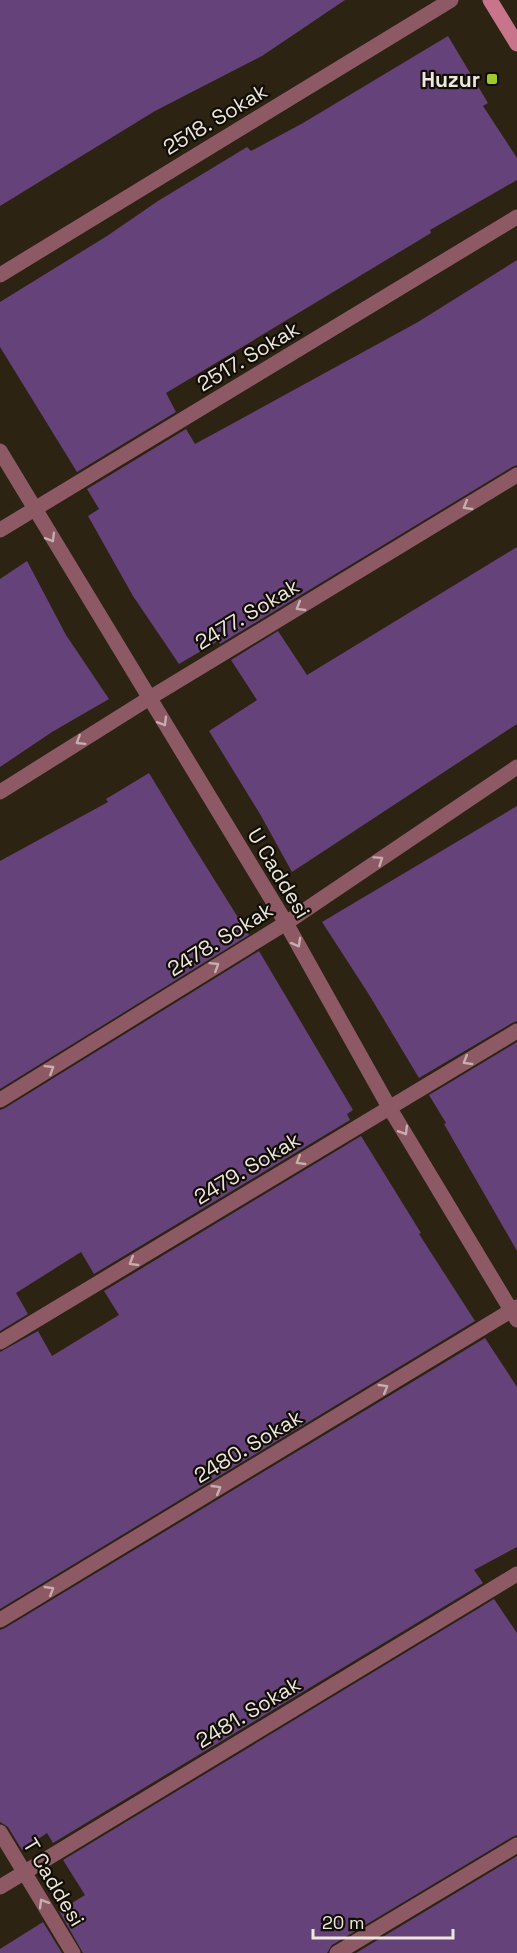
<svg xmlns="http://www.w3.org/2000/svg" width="517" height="1953" font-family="'Space Grotesk',sans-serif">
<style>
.building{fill:#66427a}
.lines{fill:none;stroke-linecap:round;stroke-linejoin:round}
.street{stroke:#8d5965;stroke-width:15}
.secondary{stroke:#c8748a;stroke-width:15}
.oneway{stroke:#c6aeac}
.poi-dot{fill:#9fca2d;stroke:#110d07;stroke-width:2}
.labels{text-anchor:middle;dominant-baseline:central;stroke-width:4.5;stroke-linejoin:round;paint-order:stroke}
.poi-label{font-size:21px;font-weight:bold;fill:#ece6dc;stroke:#110d07;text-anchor:end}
.street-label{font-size:21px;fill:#ece6dc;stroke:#110d07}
</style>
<rect width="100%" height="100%" fill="#2c2313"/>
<g class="building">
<path d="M0,0H345L262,56L155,111L0,206Z"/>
<path d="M448,36L488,103L483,106L517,158V180L430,230L431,233L166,393L176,412L77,472L0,347V302L107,236L158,201L247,147L251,151L303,123Z"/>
<path d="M517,260V465L512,467L220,644L218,641L179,664L133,596L88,516L99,509L87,489L186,429L195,444L418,322Z"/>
<path d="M517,547V724L292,872L260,814L209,731L257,700L231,660L278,631L307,675Z"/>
<path d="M27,561L66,635L109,699L52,732L0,767V579Z"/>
<path d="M149,773L192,844L249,935L0,1089V861L108,802L106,799Z"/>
<path d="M517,806V1021L512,1023L419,1078L368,993L322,922Z"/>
<path d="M259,951L353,1110L347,1114L350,1120L94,1274L81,1252L16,1293L28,1314L0,1331V1110L5,1108Z"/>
<path d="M517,1042V1251L444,1124L446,1123L429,1095Z"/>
<path d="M361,1136L421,1233L419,1234L475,1321L0,1609V1352L38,1331L52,1356L119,1315L104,1291Z"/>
<path d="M485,1338L517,1387V1547L474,1570L483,1583L53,1843L47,1833L22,1850L8,1827L0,1822V1630L5,1628Z"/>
<path d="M494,1599L517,1633V1835L512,1837L332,1945L327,1953H83L59,1911L85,1895L63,1860Z"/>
<path d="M517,1856V1953H356Z"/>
<path d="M43,1922L62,1953H0V1949Z"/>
</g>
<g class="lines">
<g class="street">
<path d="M0,275L451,0"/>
<path d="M0,451L286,923L389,1107L517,1320"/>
<path d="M0,530L517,217"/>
<path d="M0,792L148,699L517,475"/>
<path d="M0,1100L286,923L517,767"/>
<path d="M0,1342L517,1031"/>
<path d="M0,1620L517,1307"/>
<path d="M0,1832L73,1953"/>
<path d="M0,1887L517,1574"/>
<path d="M337,1953L517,1845"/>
</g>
<path class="secondary" d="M490,0L517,44"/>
</g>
<defs><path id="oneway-chevron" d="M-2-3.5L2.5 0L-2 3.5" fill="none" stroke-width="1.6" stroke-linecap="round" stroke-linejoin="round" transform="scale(1.5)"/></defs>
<g class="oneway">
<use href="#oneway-chevron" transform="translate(467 506) rotate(149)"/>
<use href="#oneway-chevron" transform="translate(51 538) rotate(59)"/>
<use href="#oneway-chevron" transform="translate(300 607) rotate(149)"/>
<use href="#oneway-chevron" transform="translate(163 722) rotate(59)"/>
<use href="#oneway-chevron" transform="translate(80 741) rotate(148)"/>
<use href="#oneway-chevron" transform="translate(379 860) rotate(-34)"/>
<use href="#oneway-chevron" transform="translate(297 943) rotate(61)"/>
<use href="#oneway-chevron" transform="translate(215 966) rotate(-32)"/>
<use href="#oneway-chevron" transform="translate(467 1061) rotate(149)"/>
<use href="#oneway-chevron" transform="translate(50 1069) rotate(-32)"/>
<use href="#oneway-chevron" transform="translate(404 1131) rotate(59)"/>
<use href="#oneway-chevron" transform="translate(300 1161) rotate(149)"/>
<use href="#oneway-chevron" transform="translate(133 1262) rotate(149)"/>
<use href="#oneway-chevron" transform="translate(384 1388) rotate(-31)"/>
<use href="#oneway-chevron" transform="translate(217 1489) rotate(-31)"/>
<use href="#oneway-chevron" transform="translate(50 1590) rotate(-31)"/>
<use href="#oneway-chevron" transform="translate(43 1903) rotate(-121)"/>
</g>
<rect class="poi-dot" x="486" y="73" width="12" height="12" rx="3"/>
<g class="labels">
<g class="poi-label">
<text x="480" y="79">Huzur</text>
</g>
<g class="street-label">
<text transform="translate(215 119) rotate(-31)">2518. Sokak</text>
<text transform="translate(248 356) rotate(-31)">2517. Sokak</text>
<text transform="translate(247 614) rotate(-31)">2477. Sokak</text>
<text transform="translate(279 873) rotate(59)">U Caddesi</text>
<text transform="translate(220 939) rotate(-32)">2478. Sokak</text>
<text transform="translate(247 1168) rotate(-31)">2479. Sokak</text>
<text transform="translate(248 1446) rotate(-31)">2480. Sokak</text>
<text transform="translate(248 1712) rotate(-31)">2481. Sokak</text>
<text transform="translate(54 1882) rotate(59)">T Caddesi</text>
</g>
</g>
<path d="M313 1929v9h140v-9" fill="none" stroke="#ece6dc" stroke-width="3"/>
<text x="322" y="1929" font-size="18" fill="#ece6dc" stroke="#110d07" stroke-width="4.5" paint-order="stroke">20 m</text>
</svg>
